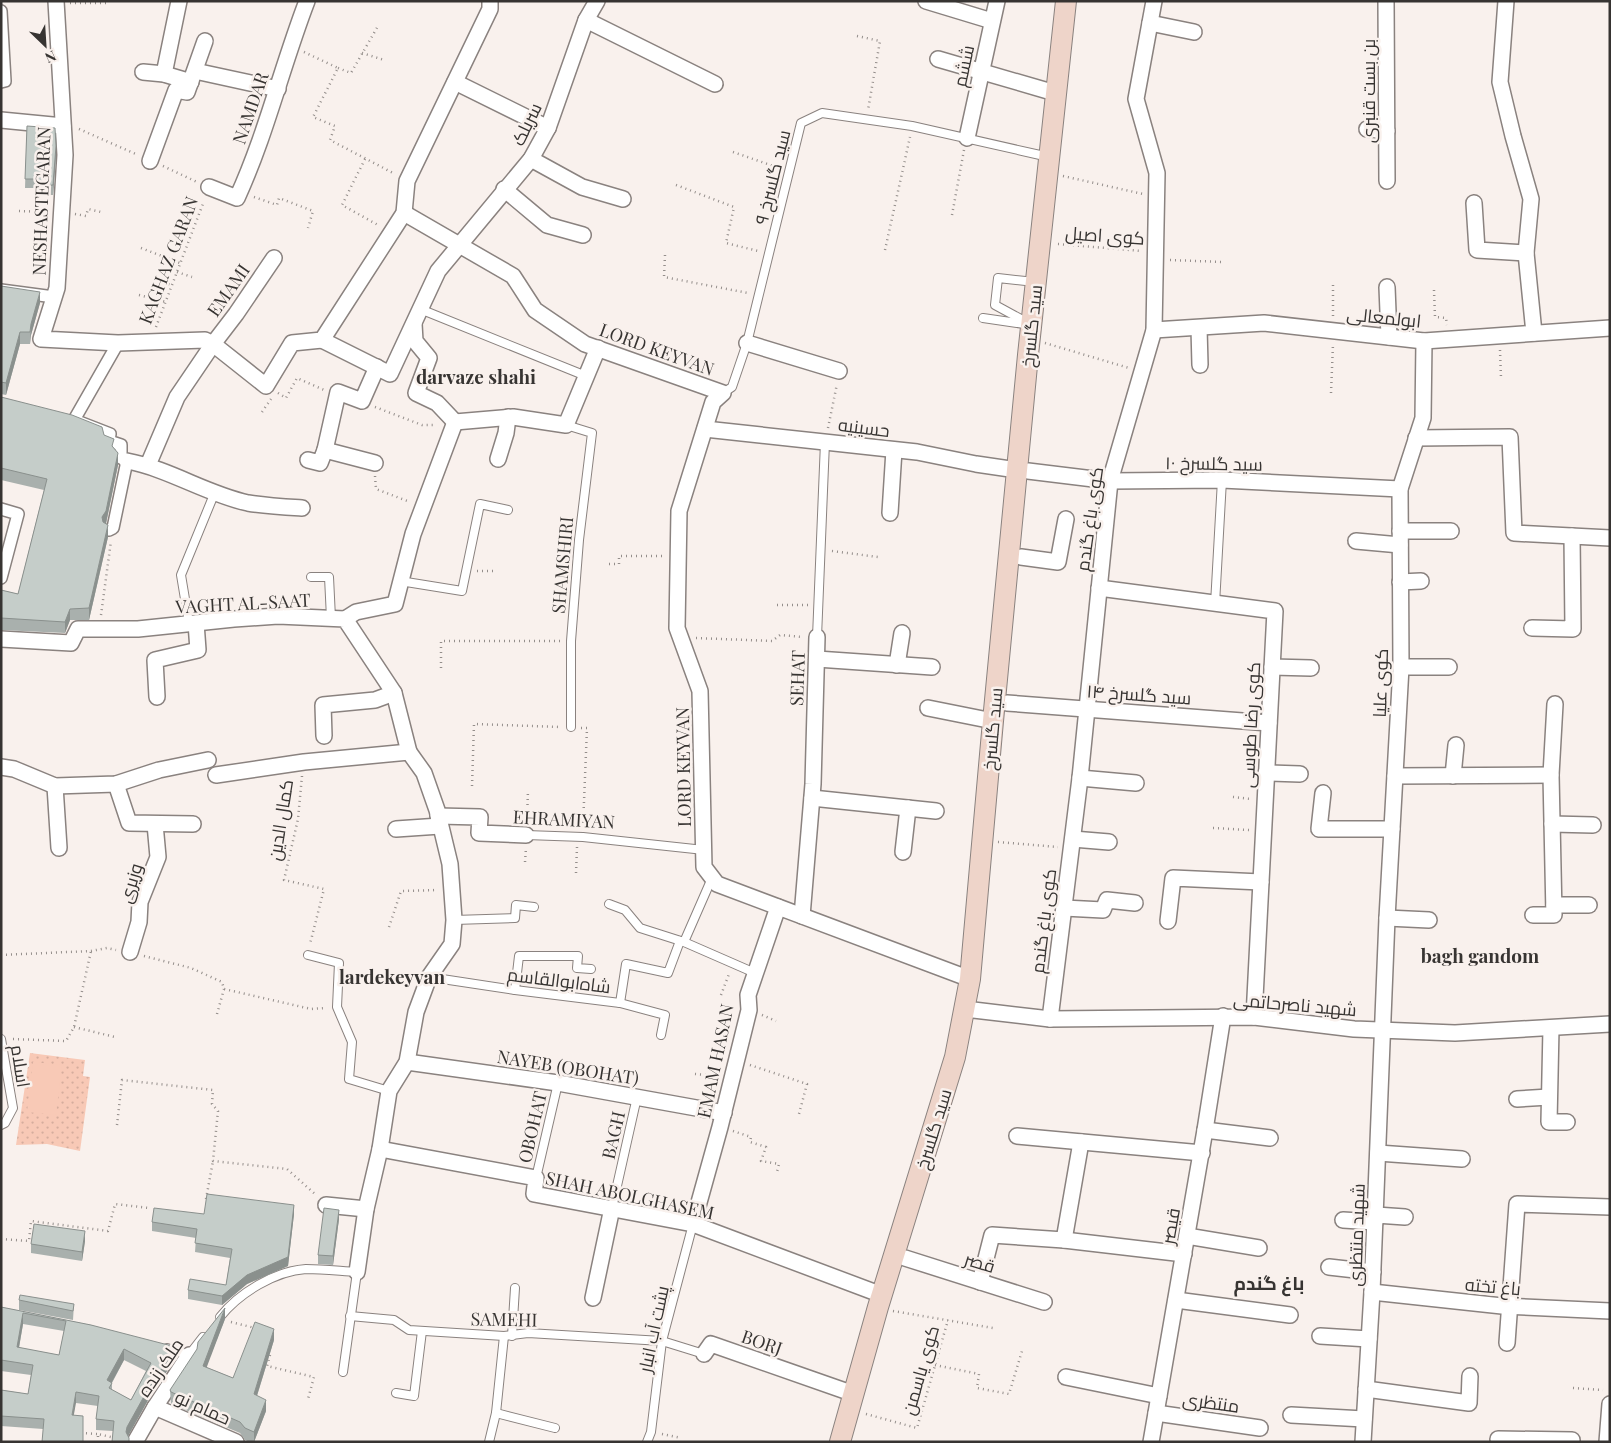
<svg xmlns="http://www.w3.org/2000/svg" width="1611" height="1443" font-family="'Playfair Display',Cairo,serif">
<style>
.park{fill:url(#park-dots)}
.garden{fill:#f8c9b6}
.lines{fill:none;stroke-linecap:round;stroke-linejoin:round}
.service-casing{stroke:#8a827f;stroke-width:10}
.pedestrian-casing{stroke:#8a827f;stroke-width:14}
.minor-casing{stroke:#8a827f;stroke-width:18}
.secondary-casing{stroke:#8a827f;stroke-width:22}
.path{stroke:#948e8b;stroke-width:2.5;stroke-dasharray:1 4;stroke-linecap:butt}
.service{stroke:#fff;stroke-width:8}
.pedestrian{stroke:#fff;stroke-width:11}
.minor{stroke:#fff;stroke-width:15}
.secondary{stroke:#eed4c9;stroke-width:20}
.wall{fill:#a9b0ad;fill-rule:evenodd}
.shaded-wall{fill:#8a908d}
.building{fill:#c5cdc9;stroke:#8a908d;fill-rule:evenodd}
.labels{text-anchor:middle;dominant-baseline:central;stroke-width:5;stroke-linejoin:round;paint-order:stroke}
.street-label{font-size:18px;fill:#373432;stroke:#f9f1ed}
.neighbourhood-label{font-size:19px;font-weight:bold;fill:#373432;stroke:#f9f1ed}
</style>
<defs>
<pattern id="park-dots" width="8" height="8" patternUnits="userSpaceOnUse" patternTransform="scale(1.25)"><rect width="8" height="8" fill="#f8c9b6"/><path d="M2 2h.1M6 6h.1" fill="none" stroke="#d5ad9d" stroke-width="1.8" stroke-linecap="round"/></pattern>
</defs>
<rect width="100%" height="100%" fill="#f9f1ed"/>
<path class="park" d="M30,1053L85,1060L83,1076L90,1077L80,1151L47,1144L16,1145Z"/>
<path class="garden" d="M33,1062L62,1065L56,1115L27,1112Z"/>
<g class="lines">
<g class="service-casing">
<g id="service">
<path d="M420,309L586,376"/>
<path d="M983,318L1024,324"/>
<path d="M1030,324L995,305L998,278L1035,282"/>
<path d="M723,393L732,387L747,343L801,123L822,113L912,126L1049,157"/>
<path d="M566,425L592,433L579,540L571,641V727"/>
<path d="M311,577H329L331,618"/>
<path d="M400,581L462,591L480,504L508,510"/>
<path d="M1215,604L1222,480"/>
<path d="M189,623L181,575L215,492"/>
<path d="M817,637L825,442"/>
<path d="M526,835L583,837L704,850"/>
<path d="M609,904L625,910L640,928L684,942L755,973"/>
<path d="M454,920L515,918L516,905L534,907"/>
<path d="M684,942L712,878"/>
<path d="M308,955L339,963L337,1007L352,1042L349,1079L389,1091"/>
<path d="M429,977L515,990L620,1003L665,1015L661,1035"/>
<path d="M515,990L519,956H578L577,968L591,969"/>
<path d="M620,1003L626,964L668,973L680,941"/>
<path d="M1,1125L5,1123L13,1108L1,1039"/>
<path d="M536,1178L558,1083"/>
<path d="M612,1208L637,1097"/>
<path d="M350,1316L394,1320L409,1330L504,1336L528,1333L662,1341L704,1354"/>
<path d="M220,1317C239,1293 275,1271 306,1269C323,1269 340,1271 357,1272L343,1372"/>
<path d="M512,1336L515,1288"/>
<path d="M167,1348L189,1355L203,1337"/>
<path d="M396,1393L414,1396L422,1331"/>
<path d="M496,1413L555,1428"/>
<path d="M489,1442L496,1413L504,1336"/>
<path d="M647,1442L651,1432L662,1341L693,1224"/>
</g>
</g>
<g class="pedestrian-casing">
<g id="pedestrian">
<path d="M1,11L5,81L1,82"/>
<path d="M1,290L54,297"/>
<path d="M1,509L18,514L1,578"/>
<path d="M109,530L113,528L127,461L121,458V445L109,441L110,434L74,420L118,343"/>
</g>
</g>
<g class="minor-casing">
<g id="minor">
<path d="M56,1L65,155L57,288L41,339L118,343L205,340L213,344L266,386L292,343L322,340L404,213L407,181L490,9V1"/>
<path d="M926,1L992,21"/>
<path d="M1386,1L1387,181"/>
<path d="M1506,1L1500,82L1513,136L1531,199L1526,253L1534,333"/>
<path d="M586,20L715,84"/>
<path d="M1150,23L1194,32"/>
<path d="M938,59L1055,93"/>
<path d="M195,71L278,89"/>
<path d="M143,72L164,74L191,82"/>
<path d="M164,74L179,1"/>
<path d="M455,82L548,128"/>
<path d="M1,120L63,126"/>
<path d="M1367,129L1387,131"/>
<path d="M967,138L997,1"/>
<path d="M531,159L582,187L623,199"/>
<path d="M150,161L176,90L187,92L205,41"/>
<path d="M209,187L237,198C266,135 282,66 307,1"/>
<path d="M504,189L547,225L583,235"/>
<path d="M1474,203L1477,250L1526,253"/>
<path d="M404,213L513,276L535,310L585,344L723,393L713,402L679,511L677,628L700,691L704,867L717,884L970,979"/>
<path d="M1387,287L1389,337"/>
<path d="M414,324L415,341L429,358L416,393L437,403L455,422"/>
<path d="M1199,328L1200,365"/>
<path d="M1154,330L1264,323L1424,341L1610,328"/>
<path d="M322,340L390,374L438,271L531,159L548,128L586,20L597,1"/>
<path d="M747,343L839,371"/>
<path d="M455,422L513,417L566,425L598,348"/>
<path d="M705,429L917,452L976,464L1017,470"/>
<path d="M1416,438L1510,437L1514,533L1610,538"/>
<path d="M498,459L506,433L508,417"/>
<path d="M308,460L320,463L325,450"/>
<path d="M127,461C170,469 206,494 248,503C266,506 285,507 302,508"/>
<path d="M375,463L325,450L338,392L362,401L377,367"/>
<path d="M148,465L177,397L213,344L236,314L274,258"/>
<path d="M1028,471L1110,481L1222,480L1400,489"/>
<path d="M890,513L894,450"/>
<path d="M1400,531H1451"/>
<path d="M1356,541L1400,545"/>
<path d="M1021,557L1058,562L1066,519"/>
<path d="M1400,582L1421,581"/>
<path d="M1099,588L1275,611L1254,1017"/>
<path d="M345,619L356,612L395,604L413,534L455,422"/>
<path d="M1532,628L1573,629L1572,536"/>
<path d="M1,639L71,643L78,629H138L234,619L278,616L345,619L394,693L409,752L424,773L437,810L450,864L454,920L452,944L429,977L416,1012L407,1062L389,1091L380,1149L366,1209L357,1272"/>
<path d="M817,659L932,667"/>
<path d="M897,665L902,633"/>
<path d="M1272,667L1311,668"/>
<path d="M1401,667H1449"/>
<path d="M157,697L155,660L198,650L196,623"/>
<path d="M1007,703L1269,723"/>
<path d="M928,708L993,721"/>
<path d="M324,736L323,705L375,700L394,693"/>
<path d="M1,767L14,769L55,786L116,784L159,770L208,760"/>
<path d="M1266,773L1300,774"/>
<path d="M216,775L304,762L409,752"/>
<path d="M1395,776L1551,775"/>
<path d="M1453,776L1456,745"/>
<path d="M1080,778L1136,783"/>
<path d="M116,784L129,823L193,824"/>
<path d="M55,786L59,848"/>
<path d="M1323,793L1319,829H1392"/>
<path d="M812,798L936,811"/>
<path d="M438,816L480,817L479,833L526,835"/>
<path d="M1552,824L1593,825"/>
<path d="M396,829L440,826"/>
<path d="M1073,839L1109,842"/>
<path d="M903,852L908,808"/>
<path d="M1554,905H1589"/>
<path d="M1064,908L1103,910L1107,900L1135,903"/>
<path d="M1533,915H1554L1551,775L1555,704"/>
<path d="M802,916L813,784L817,637"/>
<path d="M1387,918L1429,920"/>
<path d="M1168,921L1173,878L1261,882"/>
<path d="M130,952L139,922L140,902L158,857L155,824"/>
<path d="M965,1009L1050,1019L1254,1017L1354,1029L1455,1033L1610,1024"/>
<path d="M1050,1019L1080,778L1110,481L1154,330L1157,173L1136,99L1154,1"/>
<path d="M1551,1028L1549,1122H1567"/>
<path d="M407,1062L558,1083L724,1113"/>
<path d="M1517,1099L1549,1097"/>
<path d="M1205,1130L1270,1138"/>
<path d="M1017,1136L1202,1153"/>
<path d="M380,1149L536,1178L534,1194L693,1224L882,1295"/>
<path d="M1378,1153L1462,1159"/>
<path d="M326,1205L366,1209"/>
<path d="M1376,1215L1405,1217"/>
<path d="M1343,1220L1375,1222"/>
<path d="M693,1224L720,1127L749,1010L748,995L778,907"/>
<path d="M1187,1236L1259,1248"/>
<path d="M1064,1240L1081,1142"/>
<path d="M905,1258L1044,1302"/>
<path d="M1329,1267L1373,1272"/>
<path d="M980,1282L992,1235L1064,1240L1184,1254"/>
<path d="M1372,1292L1502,1306L1610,1311"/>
<path d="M593,1298L612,1208"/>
<path d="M1176,1300L1290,1315"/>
<path d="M1320,1336L1369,1339"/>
<path d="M1507,1343L1517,1204L1610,1207"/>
<path d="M704,1354L711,1344L854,1394"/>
<path d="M1066,1377L1159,1396"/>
<path d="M1366,1389L1469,1403L1470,1376"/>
<path d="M155,1407L236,1442"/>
<path d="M1156,1413L1260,1428"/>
<path d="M1291,1415L1364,1419"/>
<path d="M1498,1439L1572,1440"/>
<path d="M135,1442L155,1407L189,1355"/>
<path d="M1151,1442L1205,1130L1223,1016"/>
<path d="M1363,1442L1372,1292L1387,918L1401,667L1400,489L1423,418L1424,341"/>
<path d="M1607,1442L1610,1404"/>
</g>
</g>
<g class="secondary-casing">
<path id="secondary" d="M840,1442L878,1307L955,1057L970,979L993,721L1028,355L1066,1"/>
</g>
<g class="path">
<path d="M70,3H107V1"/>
<path d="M857,36L880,41L868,110"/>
<path d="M304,52L338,68L313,117L335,126L330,140L395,174"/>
<path d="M362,53L384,60"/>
<path d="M338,68L351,73L378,26"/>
<path d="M79,129L138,155"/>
<path d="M733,152L779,168"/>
<path d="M365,159L342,205L378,225"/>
<path d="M163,166L197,182"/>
<path d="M1063,176L1143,194"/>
<path d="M676,185L734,207L726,243L758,251"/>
<path d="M254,197L277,205L279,198L313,211L308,228"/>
<path d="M19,211L47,212"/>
<path d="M75,214L86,216L88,209L101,212"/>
<path d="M952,215L964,150"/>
<path d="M1058,244L1142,251"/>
<path d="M141,248L180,263"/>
<path d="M885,250L910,137"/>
<path d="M665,255L664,277L748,293"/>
<path d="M1170,260L1223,262"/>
<path d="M177,272L192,277"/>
<path d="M154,280L172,285"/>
<path d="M1434,290L1435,317L1446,318L1447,325"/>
<path d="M139,295L166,302"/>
<path d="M1333,316V285"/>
<path d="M156,327L204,201"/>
<path d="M1045,343L1129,368"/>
<path d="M1500,350L1501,378"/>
<path d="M278,393L286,398L297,378L324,390"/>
<path d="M1331,393L1333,344"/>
<path d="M375,407L422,425H436"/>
<path d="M262,412L271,399"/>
<path d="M828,428L837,384"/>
<path d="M375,476L376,489L410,502"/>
<path d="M832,551L878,557"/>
<path d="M609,564H619V556H664"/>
<path d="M477,571H496"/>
<path d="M777,605H809"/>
<path d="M101,615L111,541"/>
<path d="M696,638L772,641L780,635L803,637"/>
<path d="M441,668V641H562"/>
<path d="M581,728H587L583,826"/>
<path d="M302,776L298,819L284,880L324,889L310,944"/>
<path d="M472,786L474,724L561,727"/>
<path d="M1233,797L1251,799"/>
<path d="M527,820L528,790"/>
<path d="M1213,828L1249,830"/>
<path d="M998,842L1058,847"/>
<path d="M525,862L526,848"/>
<path d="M576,873L577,847"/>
<path d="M389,927L401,891L438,890"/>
<path d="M1,955L91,951L107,948L116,950"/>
<path d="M144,956L191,968L222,982L224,989L311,1009L326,1008"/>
<path d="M721,995L729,974"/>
<path d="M217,1014L224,989"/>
<path d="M762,1015L776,1021"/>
<path d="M74,1027L115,1037"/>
<path d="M13,1039L66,1041L74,1027L91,951"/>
<path d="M750,1065L807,1084L799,1114"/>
<path d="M695,1074L717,1076"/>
<path d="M117,1125L122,1080L213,1090L212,1104L218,1111L213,1161L287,1169L316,1195"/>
<path d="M733,1131L751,1137L750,1142L766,1147L761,1161L779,1164L777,1172"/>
<path d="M206,1199L213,1161"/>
<path d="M1,1239L29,1241L31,1221L108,1231L115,1204L149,1208"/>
<path d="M893,1311L993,1328"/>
<path d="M231,1322L255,1328"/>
<path d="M270,1355L267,1366L314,1377L308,1399"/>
<path d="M935,1365L979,1374L977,1388L1009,1394L1022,1351"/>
<path d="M1573,1388L1603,1390"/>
<path d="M866,1414L917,1428L948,1320"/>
<path d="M81,1433L98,1434"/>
<path d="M662,1434L681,1438"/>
<path d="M98,1442V1434L115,1438"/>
</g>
<use href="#service" class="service"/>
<use href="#pedestrian" class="pedestrian"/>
<use href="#minor" class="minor"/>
<use href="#secondary" class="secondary"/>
</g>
<g class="wall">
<path d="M27,126L56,155L53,195H37V188H25Z"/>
<path d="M1,286L40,303L31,335L30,344H20L6,395L1,394Z"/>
<path d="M1,397L104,435L114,448L118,465L106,524L108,537L89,620H70L65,633L1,630V590L18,594L44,490L1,480Z"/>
<path d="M204,1214H294L288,1266L247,1284L222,1305L188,1299V1290L226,1285L230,1258L195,1252L196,1238L152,1231V1222Z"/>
<path d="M339,1219L333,1265L318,1264V1255Z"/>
<path d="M85,1241L82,1261L31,1253V1244Z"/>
<path d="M19,1300L74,1304L73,1320L19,1310Z"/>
<path d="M1,1307L91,1325L176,1357L147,1402L128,1436L113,1431L96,1430V1419L98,1406L76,1403L43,1429L1,1426V1390L28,1394L31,1375L1,1371ZM23,1324L64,1331L59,1355L19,1348ZM124,1360L146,1371L131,1400L112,1390V1383Z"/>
<path d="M225,1319L206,1367L233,1378L274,1340L257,1396L266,1411L254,1442H250L245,1440L240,1433L171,1404L170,1390Z"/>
</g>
<g class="shaded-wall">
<path d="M56,146V155L53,195V185Z"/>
<path d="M40,292V303L31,335L30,344L31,324Z"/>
<path d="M20,332V344L6,395V383Z"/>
<path d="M118,453V465L106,523L102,529V517Z"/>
<path d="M108,525V537L89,620V608Z"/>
<path d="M70,609V620L65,633V622Z"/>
<path d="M294,1205V1214L288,1266L247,1284L222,1305V1296Z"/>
<path d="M339,1210V1219L333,1265V1256Z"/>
<path d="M85,1231V1241L82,1261V1252Z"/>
<path d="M225,1308V1319L203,1377V1366Z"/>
<path d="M23,1313V1324L17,1358V1347Z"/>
<path d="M274,1329V1340L254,1405V1394Z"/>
<path d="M176,1347V1357L147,1402L127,1438L126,1432L127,1427L147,1391Z"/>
<path d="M124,1349V1360L107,1391V1380Z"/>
<path d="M76,1392V1403L72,1425V1415Z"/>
<path d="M266,1400V1411L254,1442V1432Z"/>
</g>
<g class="building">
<path d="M27,126L55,128L56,146L53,185L37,186V179H25Z"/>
<path d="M1,286L40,292L31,324L30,332H20L6,383L1,382Z"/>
<path d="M1,397L72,415L102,427L104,435L114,439L112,446L118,453L106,511L102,517L103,522L108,525L89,608L70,609L65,622L1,618V590L18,594L47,479L1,468Z"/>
<path d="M207,1194L294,1205L288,1257L247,1275L222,1296L188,1290L190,1279L226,1285L232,1249L195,1243L197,1229L152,1222L154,1208L204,1214Z"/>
<path d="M324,1208L339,1210L333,1256L318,1255Z"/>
<path d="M34,1224L85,1231L82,1252L31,1244Z"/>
<path d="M20,1295L74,1304L73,1311L19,1300Z"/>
<path d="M1,1307L91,1325L176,1347L147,1391L127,1427L126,1432L129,1438V1442H112L114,1421L96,1419L99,1396L76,1392L72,1415L83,1416V1442H42L44,1419L1,1416V1390L28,1394L33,1365L1,1360ZM23,1313L66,1321L59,1355L17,1347ZM124,1349L151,1363L131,1400L109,1388L112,1383L107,1380Z"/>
<path d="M225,1308L203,1366L233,1378L255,1322L274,1329L254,1394L266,1400L254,1432L245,1428L240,1422L171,1392L170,1390L197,1349L198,1342Z"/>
</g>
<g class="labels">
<g class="street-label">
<text transform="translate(963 66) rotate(-78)">ششم</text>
<text transform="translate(1368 91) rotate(-90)">بن بست قنبری</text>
<text transform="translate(250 108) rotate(-71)">NAMDAR</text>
<text transform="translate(526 124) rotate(-64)">سریلک</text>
<text transform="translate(772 177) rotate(-76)">سید گلسرخ ۹</text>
<text transform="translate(41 201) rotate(-88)">NESHASTEGARAN</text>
<text transform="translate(1105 235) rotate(4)">کوی اصیل</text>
<text transform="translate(168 260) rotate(-69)">KAGHAZ GARAN</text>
<text transform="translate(228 290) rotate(-55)">EMAMI</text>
<text transform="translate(1384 317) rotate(6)">ابولمعالی</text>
<text transform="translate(1031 326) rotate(-84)">سید گلسرخ</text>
<text transform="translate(657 349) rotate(20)">LORD KEYVAN</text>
<text transform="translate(864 427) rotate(7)">حسینیه</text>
<text transform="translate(1214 463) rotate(1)">سید گلسرخ ۱۰</text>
<text transform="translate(1089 519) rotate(-82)">کوی باغ گندم</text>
<text transform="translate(562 565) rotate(-85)">SHAMSHIRI</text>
<text transform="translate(243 603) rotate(-3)">VAGHT AL-SAAT</text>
<text transform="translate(797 678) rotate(-88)">SEHAT</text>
<text transform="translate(1380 683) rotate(-88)">کوی علیا</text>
<text transform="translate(1139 694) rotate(4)">سید گلسرخ ۱۴</text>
<text transform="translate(1250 725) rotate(-87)">کوی رضا طوسی</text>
<text transform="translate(992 729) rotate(-85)">سید گلسرخ</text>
<text transform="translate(683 767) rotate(-91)">LORD KEYVAN</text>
<text transform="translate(564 819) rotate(3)">EHRAMIYAN</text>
<text transform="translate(280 820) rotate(-81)">کمال الدین</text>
<text transform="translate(130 883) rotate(-73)">وزیری</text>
<text transform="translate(1043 921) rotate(-83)">کوی باغ گندم</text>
<text transform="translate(559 980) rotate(7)">شاه‌ابوالقاسم</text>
<text transform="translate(1295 1004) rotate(5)">شهید ناصرحاتمی</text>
<text transform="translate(715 1061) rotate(-78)">EMAM HASAN</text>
<text transform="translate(21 1066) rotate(81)">اسلام</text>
<text transform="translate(568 1067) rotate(9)">NAYEB (OBOHAT)</text>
<text transform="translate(532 1127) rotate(-77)">OBOHAT</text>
<text transform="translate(933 1129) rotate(-73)">سید گلسرخ</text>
<text transform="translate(613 1135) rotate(-77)">BAGH</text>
<text transform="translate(630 1195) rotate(12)">SHAH ABOLGHASEM</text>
<text transform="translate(1170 1226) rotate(-80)">قیصر</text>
<text transform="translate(1356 1235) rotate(-88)">شهید منتظری</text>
<text transform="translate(980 1262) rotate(17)">قصر</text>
<text transform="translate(1493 1286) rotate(5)">باغ تخته</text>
<text transform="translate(504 1319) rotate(1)">SAMEHI</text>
<text transform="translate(653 1329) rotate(-78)">پشت آب انبار</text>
<text transform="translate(762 1342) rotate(19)">BORJ</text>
<text transform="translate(160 1367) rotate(-56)">ملک زنده</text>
<text transform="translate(920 1370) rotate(-74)">کوی یاسمن</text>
<text transform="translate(1211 1402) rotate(8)">منتظری</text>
<text transform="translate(203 1407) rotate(24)">حمام نو</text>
</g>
<g class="neighbourhood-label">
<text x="476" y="376">darvaze shahi</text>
<text x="1480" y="955">bagh gandom</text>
<text x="392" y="976">lardekeyvan</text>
<text x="1269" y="1282">باغ گندم</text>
</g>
</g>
<rect width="1611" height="1443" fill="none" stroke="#373432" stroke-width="5"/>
<g transform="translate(45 45) rotate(155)" stroke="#f9f1ed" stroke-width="4" paint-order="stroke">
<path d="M0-4L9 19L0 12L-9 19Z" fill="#373432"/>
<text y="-8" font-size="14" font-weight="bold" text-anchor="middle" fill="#373432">N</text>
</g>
</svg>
